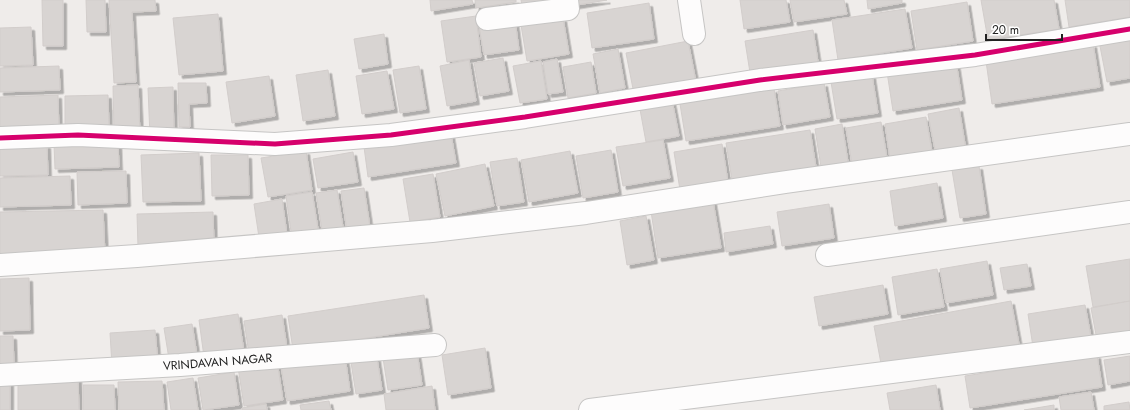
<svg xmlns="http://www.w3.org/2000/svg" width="1130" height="410" font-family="Jost,sans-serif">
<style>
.building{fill:#d8d4d2;stroke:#d2cdcb;filter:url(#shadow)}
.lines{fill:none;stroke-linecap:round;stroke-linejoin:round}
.minor-casing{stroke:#c6c5c4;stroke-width:24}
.minor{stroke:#fdfcfc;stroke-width:22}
.cycleway-casing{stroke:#fff;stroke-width:8}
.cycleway{stroke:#d6006c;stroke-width:5}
.labels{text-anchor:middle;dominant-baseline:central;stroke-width:3;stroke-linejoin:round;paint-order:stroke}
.street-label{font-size:12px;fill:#212121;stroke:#fff}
</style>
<defs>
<filter id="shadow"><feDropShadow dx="3.5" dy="3.5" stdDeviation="0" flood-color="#0004"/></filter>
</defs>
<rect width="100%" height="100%" fill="#efecea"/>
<g class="building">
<path d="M42,0H63V46H43Z"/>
<path d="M86,0H105L106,32H87Z"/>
<path d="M109,0H155L156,11L132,12L136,82L114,83Z"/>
<path d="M430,0H472L473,4L431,11Z"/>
<path d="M475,0H516V2L476,8Z"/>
<path d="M521,0H559L523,10Z"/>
<path d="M570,0H607L571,6Z"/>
<path d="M740,0H786L790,22L744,29Z"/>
<path d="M790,0H844L847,14L794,22Z"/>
<path d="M867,0H902V3L868,9Z"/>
<path d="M981,0H1054L1059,29L988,40Z"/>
<path d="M1065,0H1130V17L1069,27Z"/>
<path d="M967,2L973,41L917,50L911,11Z"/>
<path d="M649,3L654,39L592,48L587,13Z"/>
<path d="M905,9L912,48L838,60L832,20Z"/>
<path d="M218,14L223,71L179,75L173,18Z"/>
<path d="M476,16L481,57L447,62L441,21Z"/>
<path d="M563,18L569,54L527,61L521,25Z"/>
<path d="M515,20L519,50L484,55L479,26Z"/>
<path d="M31,27L33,65L0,66V28Z"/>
<path d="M813,30L819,68L751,79L745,41Z"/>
<path d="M384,34L388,64L359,69L354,39Z"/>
<path d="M1130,36V78L1107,82L1099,41Z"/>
<path d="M688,41L696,82L634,94L626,53Z"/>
<path d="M1093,44L1100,87L992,104L986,61Z"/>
<path d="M618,49L625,88L600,93L593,54Z"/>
<path d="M503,58L509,91L480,96L474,63Z"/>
<path d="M557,59L563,92L548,94L543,62Z"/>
<path d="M469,60L476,101L447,106L440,66Z"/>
<path d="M541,61L547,99L520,103L513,66Z"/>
<path d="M956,61L962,100L893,111L887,72Z"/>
<path d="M591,62L596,93L568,98L563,67Z"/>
<path d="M59,66L60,90L0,92V68Z"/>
<path d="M419,66L426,109L400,113L393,70Z"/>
<path d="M328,70L335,116L303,121L296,75Z"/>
<path d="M387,71L394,109L362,114L356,76Z"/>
<path d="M872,75L878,113L837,119L831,82Z"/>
<path d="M269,76L275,116L232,123L226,82Z"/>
<path d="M178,83H206L207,103L189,104L190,127H179Z"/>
<path d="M824,83L830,117L783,125L778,91Z"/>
<path d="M138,85L140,134L114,135L113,86Z"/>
<path d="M173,87L174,137H150L148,88Z"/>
<path d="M774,89L780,126L686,141L680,104Z"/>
<path d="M58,95L59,133L0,134V97Z"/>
<path d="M108,95L109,128L65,130V96Z"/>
<path d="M672,100L679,136L646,142L639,104Z"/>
<path d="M959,108L966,150L936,155L928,114Z"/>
<path d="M926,117L932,152L890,159L885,124Z"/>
<path d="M881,122L887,158L852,164L846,128Z"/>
<path d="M842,124L848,162L821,167L815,129Z"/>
<path d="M810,130L816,167L732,180L726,143Z"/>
<path d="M451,134L456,163L368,177L364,147Z"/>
<path d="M663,140L670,178L623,186L616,147Z"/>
<path d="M118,142L119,167L55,169L54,144Z"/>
<path d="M722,144L728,182L680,190L674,152Z"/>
<path d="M47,145L48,175L0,176V146Z"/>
<path d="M611,150L618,192L583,198L576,156Z"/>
<path d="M306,151L312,190L268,197L261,158Z"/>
<path d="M570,151L578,193L529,202L521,160Z"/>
<path d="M353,152L358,182L318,188L313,159Z"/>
<path d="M199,153L201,201L143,202L141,155Z"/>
<path d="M211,155H248L249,195L212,196Z"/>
<path d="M517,158L524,202L497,206L490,162Z"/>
<path d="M485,164L494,206L445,216L436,174Z"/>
<path d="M979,166L986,214L960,218L952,170Z"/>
<path d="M126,171L127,203L78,205L77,172Z"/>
<path d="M433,174L440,217L410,222L403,179Z"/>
<path d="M70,176L71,205L0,207V178Z"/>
<path d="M937,183L943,218L895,226L890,191Z"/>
<path d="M364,188L370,227L347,231L341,191Z"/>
<path d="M337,190L344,233L323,236L316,193Z"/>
<path d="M312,192L319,235L292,239L286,196Z"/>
<path d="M282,199L288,241L260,244L254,204Z"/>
<path d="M713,201L721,248L658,258L651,211Z"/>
<path d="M829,204L834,238L782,246L777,212Z"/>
<path d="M103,210L105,254L0,256V212Z"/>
<path d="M213,212L214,245L138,247L137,214Z"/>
<path d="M646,216L654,260L627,265L620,221Z"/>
<path d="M770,226L773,244L726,252L724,233Z"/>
<path d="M1130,259V301L1093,307L1086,266Z"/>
<path d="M987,261L993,295L946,303L940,269Z"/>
<path d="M1027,264L1031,286L1004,290L1000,268Z"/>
<path d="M937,269L944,307L898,315L892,277Z"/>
<path d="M29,278L30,330L0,331V279Z"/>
<path d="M883,285L888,314L819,326L814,297Z"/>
<path d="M424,295L429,328L293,350L288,316Z"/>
<path d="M1011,301L1019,344L882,369L874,326Z"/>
<path d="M1130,301V335L1097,340L1091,308Z"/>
<path d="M1085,305L1091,337L1033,347L1028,314Z"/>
<path d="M238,314L244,351L204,357L199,320Z"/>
<path d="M282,315L287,348L249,354L244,321Z"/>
<path d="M192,324L197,355L169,359L164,328Z"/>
<path d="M155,330L158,363L112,366L110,333Z"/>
<path d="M0,336H13L14,365L0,366Z"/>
<path d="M485,348L491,388L448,395L442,355Z"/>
<path d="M376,352L382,390L356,394L350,356Z"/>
<path d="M417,352L422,385L388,390L383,358Z"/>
<path d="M1097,355L1102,387L970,408L965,376Z"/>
<path d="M345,356L350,391L287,401L281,366Z"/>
<path d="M1130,356V381L1108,385L1104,360Z"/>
<path d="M277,361L283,400L244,406L238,367Z"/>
<path d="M234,372L239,405L203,410L198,378Z"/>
<path d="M78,378L79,410H18V379Z"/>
<path d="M193,378L198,410H171L167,382Z"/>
<rect x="0" y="381" width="10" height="29"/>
<path d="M162,381L164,410H119L118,382Z"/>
<path d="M83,385H114L115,410H83Z"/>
<path d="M936,385L940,410H890L887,393Z"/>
<path d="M432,386L435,410H386L384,394Z"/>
<path d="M1091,392L1094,410H1061L1059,397Z"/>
<path d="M329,401L331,410H301L300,405Z"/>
<path d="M1129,402L1130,410H1104V406Z"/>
<path d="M266,404L267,410H242V408Z"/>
<path d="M1054,405V410H1024Z"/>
</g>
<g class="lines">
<g class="minor-casing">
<g id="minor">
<path d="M689,0L694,34"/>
<path d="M487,19L568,9L567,0"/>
<path d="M0,138L78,135L275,144L391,135L525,117L760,80L975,55L1130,29"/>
<path d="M827,255L1130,212"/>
<path d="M0,265L137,256L432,231L586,213L786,182L1130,134"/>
<path id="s1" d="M0,375L180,365L435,345"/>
<path d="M590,410L1130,342"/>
</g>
</g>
<use href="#minor" class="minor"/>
<g class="cycleway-casing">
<path id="cycleway" d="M0,138L78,135L275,144L391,135L525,117L760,80L975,55L1130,29"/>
</g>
<use href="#cycleway" class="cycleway"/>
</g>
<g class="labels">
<g class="street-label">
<text stroke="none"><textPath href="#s1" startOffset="218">VRINDAVAN NAGAR</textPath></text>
</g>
</g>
<path d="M986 34v6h76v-6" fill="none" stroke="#212121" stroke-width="2"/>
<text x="992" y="34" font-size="12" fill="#212121" stroke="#ffffff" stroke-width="3" paint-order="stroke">20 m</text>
</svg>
